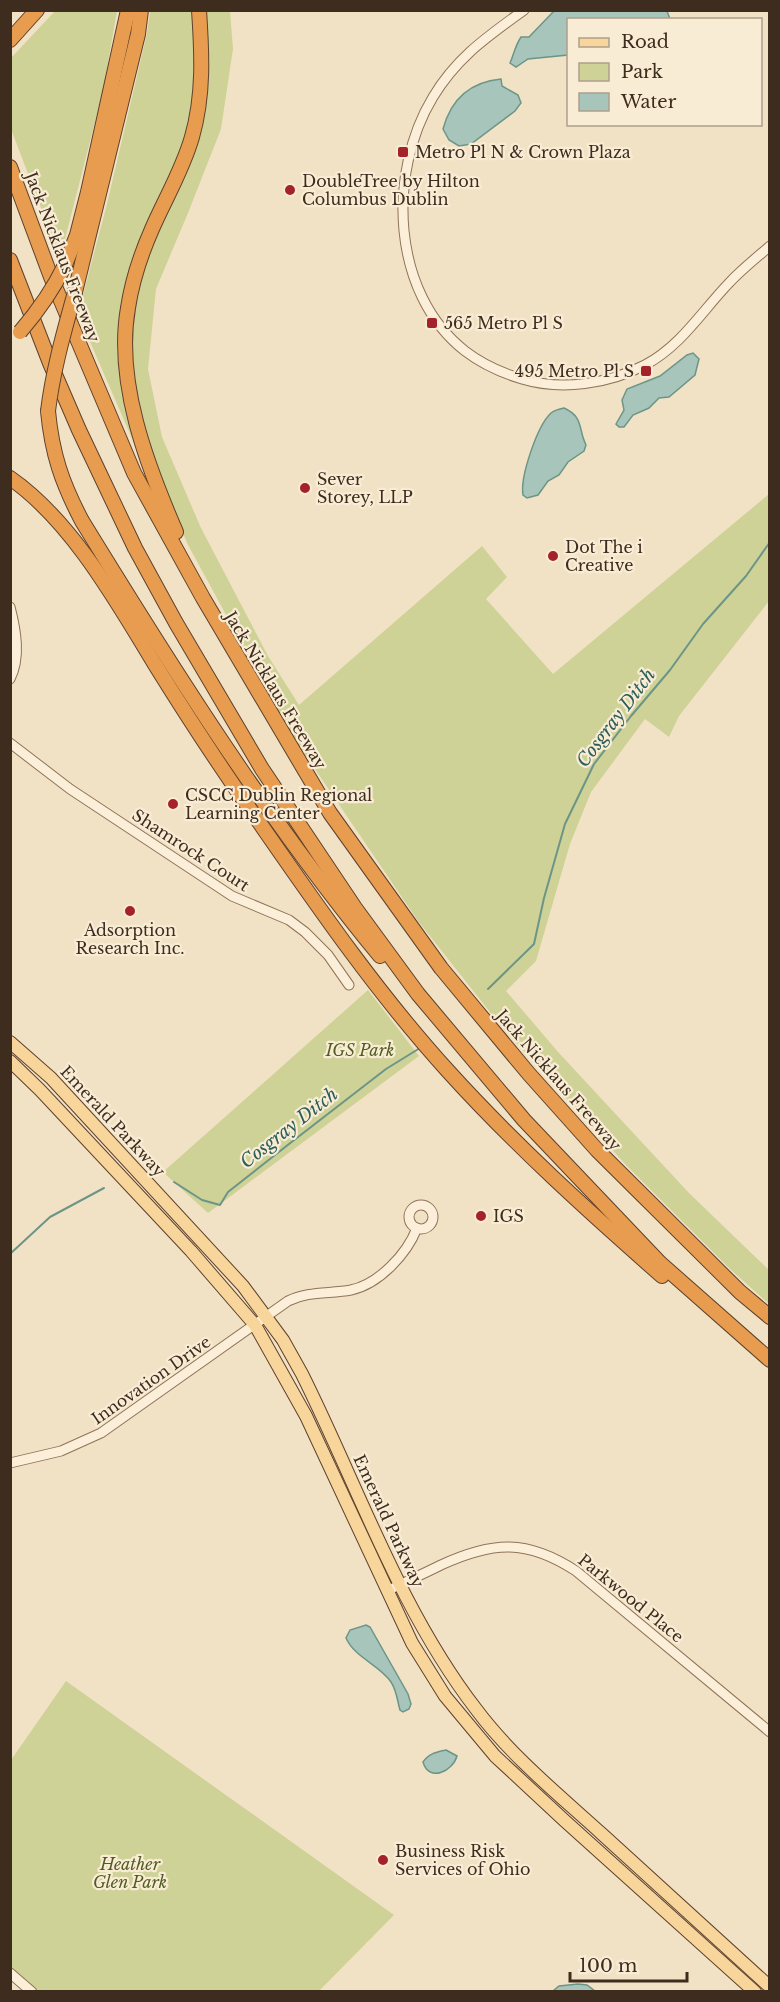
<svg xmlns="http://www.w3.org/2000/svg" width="780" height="2002" font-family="'Libre Baskerville',serif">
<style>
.green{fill:#ced297}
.water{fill:#a7c5bb;stroke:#6c9588;stroke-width:1.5}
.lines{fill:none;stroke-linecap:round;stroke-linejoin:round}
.stream{stroke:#6c9588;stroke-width:2}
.minor-casing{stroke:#8f7359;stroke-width:11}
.major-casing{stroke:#5d412d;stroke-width:14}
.highway-casing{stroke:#5d412d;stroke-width:16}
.minor{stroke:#fcefd9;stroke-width:9}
.major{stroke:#f8d59a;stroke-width:12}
.highway{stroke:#e89c4f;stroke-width:14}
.highway-bridge-casing{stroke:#5d412d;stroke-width:16;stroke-linecap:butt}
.highway-bridge{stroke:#e89c4f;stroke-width:14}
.poi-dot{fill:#a4232b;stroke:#f9ecd5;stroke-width:2}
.labels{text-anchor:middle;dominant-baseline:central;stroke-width:4.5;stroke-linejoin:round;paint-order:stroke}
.poi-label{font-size:16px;fill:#3e2c1e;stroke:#f9ecd5;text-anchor:start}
.street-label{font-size:16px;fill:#3e2c1e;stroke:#f9ecd5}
.park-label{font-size:16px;font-style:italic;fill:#515c23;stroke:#f9ecd5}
.water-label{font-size:18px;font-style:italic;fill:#2c5f59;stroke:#f9ecd5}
</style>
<rect width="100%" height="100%" fill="#f2e2c5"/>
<g class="green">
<path d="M55,11H117L103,91L65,239L59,255L11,129L10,59Z"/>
<path d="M150,11H192L198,51L194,103L183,145L127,284L137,442L134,443L78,314L107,204L147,33Z"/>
<path d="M205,11H230L233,49L221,129L188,213L156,289L148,369L162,437L201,528L268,656L299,705L482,546L507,577L486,599L553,674L769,494V601L679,716L669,737L645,719L591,792L570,844L536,961L506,991L559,1053L689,1193L769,1270V1304L730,1269L626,1165L501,1026L418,921L277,713L256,670L187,543L149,447L132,374L131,340L136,293L148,254L192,154Z"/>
<path d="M368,990L419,1056L208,1213L163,1172Z"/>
<path d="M66,1681L394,1915L319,1991H32L11,1973V1760Z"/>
</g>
<g class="water">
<path d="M554,11H667L670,19L568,20V55L528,59L516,67L510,63C514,54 515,46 521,37H529Z"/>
<path d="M501,79L502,86L518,95L521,103L515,111L471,144L459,146L449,140L443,129C451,99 470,82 501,79Z"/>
<path d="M693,353L699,359L695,375L669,397L659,398L649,408L633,415L624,427H619L616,424L624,410L622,400L627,389L660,376L687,355Z"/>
<path d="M564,408C584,417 578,429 586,445L584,451L568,462L559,475L548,481L538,495L527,498L523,495C520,477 537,426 551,413C555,410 559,409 564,408Z"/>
<path d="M366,1625L370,1627L408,1694L411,1704L409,1709L403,1712L400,1710C397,1700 397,1691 391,1682C380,1665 355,1658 346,1638L350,1630Z"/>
<path d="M446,1750L457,1756C453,1771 429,1783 423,1762C429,1753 437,1752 446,1750Z"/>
<path d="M578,1984L587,1985L595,1991H553L559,1986Z"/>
</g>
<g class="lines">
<g class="stream">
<path d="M488,989L534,944L544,898L565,824L594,764L631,716L670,670L703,624L746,576L770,542"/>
<path d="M174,1182L202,1200L220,1205L228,1192L289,1144L386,1069L420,1048"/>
<path d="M10,1254L50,1217L104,1188"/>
</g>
<g class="minor-casing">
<g id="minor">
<path d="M524,10C487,37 457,57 433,97C387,173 391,293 465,351C482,364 502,373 522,379C562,391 608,384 645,365C681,346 702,311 729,283C741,270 756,258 770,246"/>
<path d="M10,607C16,630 21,658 10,679"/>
<path d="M10,743L70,789L232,896L289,920L305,932L328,955L349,985"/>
<circle cx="421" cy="1217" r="12"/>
<path d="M10,1463L61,1451L101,1433L288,1301C308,1291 330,1294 351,1290C379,1284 407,1254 417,1228"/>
<path d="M387,1591C405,1582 423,1574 441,1565C493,1541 527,1539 576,1571L770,1732"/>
<path d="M10,1973L32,1992"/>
</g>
</g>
<g class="major-casing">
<g id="major">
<path d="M10,1042L51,1078L243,1286L283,1340L302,1374C358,1486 399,1609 476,1709C511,1756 558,1794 602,1834C658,1885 714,1936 770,1987"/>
<path d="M10,1061L40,1090L191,1251L255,1325L306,1416L412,1643L445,1696L495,1756L565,1821L755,1992"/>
</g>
</g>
<g class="highway-casing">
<g id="highway">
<path d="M10,40L37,10"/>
<path d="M10,167L51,277L134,473L203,598L330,813L441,968L529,1074L597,1150L740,1292L770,1317"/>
<path d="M10,260L50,363L79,430L135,548L176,623L262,769L355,908L418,994L524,1120L660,1263L770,1360"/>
<path d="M65,265L77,235L88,192L128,10"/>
<path d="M75,292L138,34L141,10"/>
<path d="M48,411C52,454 62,483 82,521C174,671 268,820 380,956"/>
<path d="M10,478C72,521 117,602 156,666C189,719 223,771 259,822C318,907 378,994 448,1071C514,1144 588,1211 662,1276"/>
<path d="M176,532C147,465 115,382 128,308C132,281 141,254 152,229C165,199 183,169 192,137C204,95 202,54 199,10"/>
</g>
</g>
<use href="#minor" class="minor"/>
<use href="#major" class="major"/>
<use href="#highway" class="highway"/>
<g class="highway-bridge-casing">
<g id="highway-bridge">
<path d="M20,332C38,311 53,290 65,265"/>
<path d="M48,411C53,370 64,332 75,292"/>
</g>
</g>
<use href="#highway-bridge" class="highway-bridge"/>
</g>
<g class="poi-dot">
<rect x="397" y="146" width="12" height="12" rx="3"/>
<circle cx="290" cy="190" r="6"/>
<rect x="426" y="317" width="12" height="12" rx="3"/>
<rect x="640" y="365" width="12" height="12" rx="3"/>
<circle cx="305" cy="488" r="6"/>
<circle cx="553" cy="556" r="6"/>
<circle cx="173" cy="804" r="6"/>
<circle cx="130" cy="911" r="6"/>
<circle cx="481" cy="1216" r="6"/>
<circle cx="383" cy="1860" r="6"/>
</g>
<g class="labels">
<g class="poi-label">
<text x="415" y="152">Metro Pl N &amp; Crown Plaza</text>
<text x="302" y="181">DoubleTree by Hilton<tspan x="302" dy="18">Columbus Dublin</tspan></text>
<text x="444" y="323">565 Metro Pl S</text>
<text x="634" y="371" text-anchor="end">495 Metro Pl S</text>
<text x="317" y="479">Sever<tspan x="317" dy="18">Storey, LLP</tspan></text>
<text x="565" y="547">Dot The i<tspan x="565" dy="18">Creative</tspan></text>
<text x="185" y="795">CSCC Dublin Regional<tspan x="185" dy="18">Learning Center</tspan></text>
<text x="130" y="930" text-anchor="middle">Adsorption<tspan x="130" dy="18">Research Inc.</tspan></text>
<text x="493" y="1216">IGS</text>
<text x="395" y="1851">Business Risk<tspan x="395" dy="18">Services of Ohio</tspan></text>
</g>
<g class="street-label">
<text transform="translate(63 257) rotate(69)">Jack Nicklaus Freeway</text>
<text transform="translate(276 690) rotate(59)">Jack Nicklaus Freeway</text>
<text transform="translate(191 850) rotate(33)">Shamrock Court</text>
<text transform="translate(559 1080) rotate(49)">Jack Nicklaus Freeway</text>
<text transform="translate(113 1121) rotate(47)">Emerald Parkway</text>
<text transform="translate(151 1380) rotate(-35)">Innovation Drive</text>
<text transform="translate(389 1521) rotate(65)">Emerald Parkway</text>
<text transform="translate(631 1598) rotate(39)">Parkwood Place</text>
</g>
<g class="park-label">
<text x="360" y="1050">IGS Park</text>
<text x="130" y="1864">Heather<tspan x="130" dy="18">Glen Park</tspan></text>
</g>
<g class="water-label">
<text transform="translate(616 718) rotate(-53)">Cosgray Ditch</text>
<text transform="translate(289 1128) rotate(-38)">Cosgray Ditch</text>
</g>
</g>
<rect width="780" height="2002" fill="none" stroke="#3e2c1e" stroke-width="24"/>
<rect x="567" y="18" width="195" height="108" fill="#f9ecd5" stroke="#ae9f8c" stroke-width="1.5"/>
<rect x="579" y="38" width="30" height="9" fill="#f8d59a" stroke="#ae9f8c" stroke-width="1.5"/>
<text x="621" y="48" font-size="18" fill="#3e2c1e">Road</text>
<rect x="579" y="63" width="30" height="18" fill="#ced297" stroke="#ae9f8c" stroke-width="1.5"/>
<text x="621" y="78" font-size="18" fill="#3e2c1e">Park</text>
<rect x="579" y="93" width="30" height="18" fill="#a7c5bb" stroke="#ae9f8c" stroke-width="1.5"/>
<text x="621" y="108" font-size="18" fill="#3e2c1e">Water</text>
<path d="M570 1972v9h117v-9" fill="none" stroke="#3e2c1e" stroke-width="3"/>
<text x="579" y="1972" font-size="18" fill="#3e2c1e" stroke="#f9ecd5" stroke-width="4.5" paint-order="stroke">100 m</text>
</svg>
